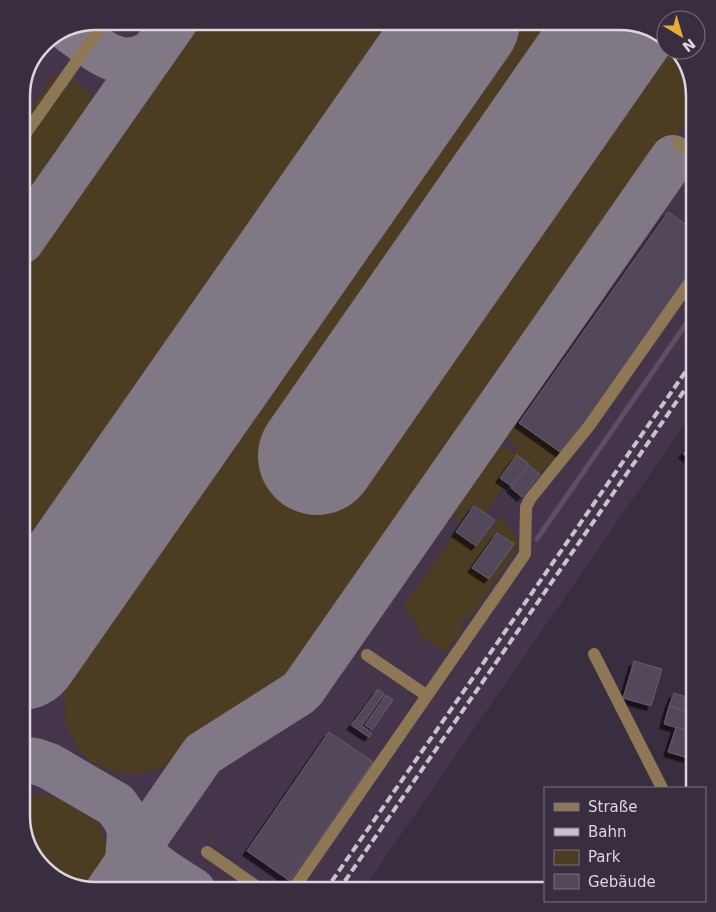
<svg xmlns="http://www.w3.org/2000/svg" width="716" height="912" font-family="'DejaVu Sans',sans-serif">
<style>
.built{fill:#44354b}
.green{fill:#4c3c22}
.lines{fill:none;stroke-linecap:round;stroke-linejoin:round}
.stream{stroke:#5f4d67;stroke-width:5}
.taxiway{stroke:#817886;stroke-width:46}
.runway{stroke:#817886;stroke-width:118}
.building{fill:#53475a;stroke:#675b6e;filter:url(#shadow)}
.minor{stroke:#8d7755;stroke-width:12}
.rail{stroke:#c9c1cd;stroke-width:4;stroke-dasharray:8 4;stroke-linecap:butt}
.rim{fill:none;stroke:#ddd5e0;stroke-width:2.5}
</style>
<defs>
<filter id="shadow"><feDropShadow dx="-4.5" dy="4.5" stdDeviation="0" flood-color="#0009"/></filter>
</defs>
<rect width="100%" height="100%" fill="#392e3f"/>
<path class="built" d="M96,21H625L658,31L666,39V50H678L682,55L695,96V409L362,891H91L59,881L34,857L21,816V90L46,40Z"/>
<g class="green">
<path d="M203,21H396L21,559V266L81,182L126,131Z"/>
<path d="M525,21H625L658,31L666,39V50H678L682,55L695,96V109L291,684L187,754L156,770L134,774L114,772L91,762L75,744L65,720L64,695L78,663Z"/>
<path d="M56,73L59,76L21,129V122Z"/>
<path d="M71,80L89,92L96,112L21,218V150Z"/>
<path d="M516,422L560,452L554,461L540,474L517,456L500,477L502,479L501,482L505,485L485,513L472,504L458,524L453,513L463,500L461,498L500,444L514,453L518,447L505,437Z"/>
<path d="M503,518L519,543L516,551L468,620L464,618L459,623L464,627L445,653L418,634L417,621L404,609L406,602L456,532L476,546L491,525L495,536L472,568L489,579L513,544L497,533L493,522L495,520Z"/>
<path d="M43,795C57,797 72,800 84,808C98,818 111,842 106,859C103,871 97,881 90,890L59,881L34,857L21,816V797Z"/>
</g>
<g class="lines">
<path class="stream" d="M537,539L695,311"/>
<g class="taxiway">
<path d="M71,31C98,49 120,74 153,52"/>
<path d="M21,241L175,21"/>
<path d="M21,628L36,621L49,612"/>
<path d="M21,759L35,761L49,766L116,805L127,821L130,833L128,863"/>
<path d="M130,833C138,860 171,876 193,891"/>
<path d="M108,891L203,754L299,693L303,689L673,158"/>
</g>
<g class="runway">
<path d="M317,456L620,21"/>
<path d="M21,651L461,21"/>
</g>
</g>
<g class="building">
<path d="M668,212L695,231V266L563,454L519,423Z"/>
<path d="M695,437V462L683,454Z"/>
<path d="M517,455L529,464L511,486L500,478Z"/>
<path d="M529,466L540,474L522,497L511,488Z"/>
<path d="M474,506L495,520L476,546L456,532Z"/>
<path d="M497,533L514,544L489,579L472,568Z"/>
<path d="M634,661L662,669L651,706L623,698Z"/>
<path d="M378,689L384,694L363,724L356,719Z"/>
<path d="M674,693L692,699L687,712L669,706Z"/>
<path d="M386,695L393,700L372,730L365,725Z"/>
<path d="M669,706L695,714V733L664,724Z"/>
<path d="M355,720L372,733L369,737L351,725Z"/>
<path d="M676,727L695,733L688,758L668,752Z"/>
<path d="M329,732L373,762L290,881L247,851Z"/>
</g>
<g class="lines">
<g class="minor">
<path d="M21,140L105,21"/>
<path d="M678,143L695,154"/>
<path d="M594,654L662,788"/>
<path d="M367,655L426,695"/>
<path d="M207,852L263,891"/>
<path d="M292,891L525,554L526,507L530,499L589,426L695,275"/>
</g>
<g class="rail">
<path d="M325,891L695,358"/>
<path d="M338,891L695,375"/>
</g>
</g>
<path d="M0 0H716V912H0ZM96 30H620A66 66 0 0 1 686 96V816A66 66 0 0 1 620 882H96A66 66 0 0 1 30 816V96A66 66 0 0 1 96 30Z" fill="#392e3f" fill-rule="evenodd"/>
<path class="rim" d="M96 30H620A66 66 0 0 1 686 96V816A66 66 0 0 1 620 882H96A66 66 0 0 1 30 816V96A66 66 0 0 1 96 30Z"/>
<rect x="544" y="787" width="162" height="115" fill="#392e3f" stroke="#7b717f"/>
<rect x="554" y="803" width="25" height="8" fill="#8d7755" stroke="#7b717f"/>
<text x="588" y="812" font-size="15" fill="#ddd5e0">Straße</text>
<rect x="554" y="828" width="25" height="8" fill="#c9c1cd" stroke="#7b717f"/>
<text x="588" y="837" font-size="15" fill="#ddd5e0">Bahn</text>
<rect x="554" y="850" width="25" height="15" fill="#4c3c22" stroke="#7b717f"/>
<text x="588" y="862" font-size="15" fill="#ddd5e0">Park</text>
<rect x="554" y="874" width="25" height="15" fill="#53475a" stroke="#7b717f"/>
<text x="588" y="887" font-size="15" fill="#ddd5e0">Gebäude</text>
<g transform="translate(681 35) rotate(142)"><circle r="24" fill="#392e3f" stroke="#7b717f"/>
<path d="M0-4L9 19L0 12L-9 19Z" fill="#e8ab37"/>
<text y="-8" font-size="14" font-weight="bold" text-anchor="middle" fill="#ddd5e0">N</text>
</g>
</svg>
